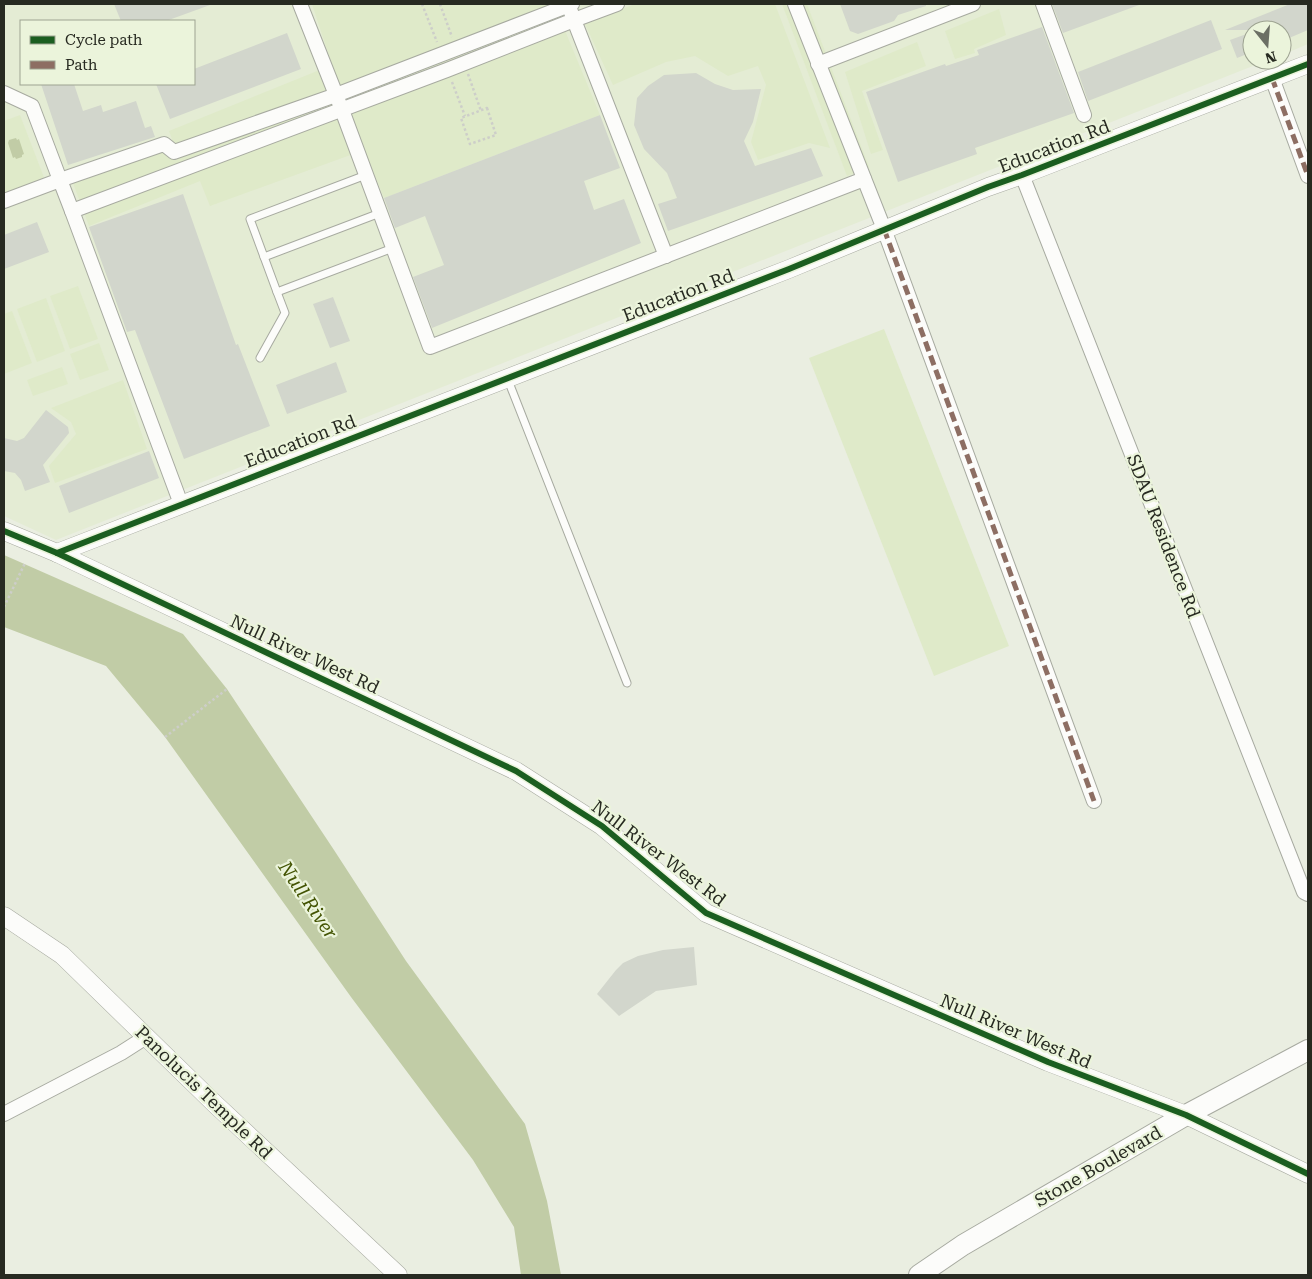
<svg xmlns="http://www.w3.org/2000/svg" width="1312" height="1279" font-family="'Roboto Serif',serif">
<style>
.built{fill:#e4ecd4;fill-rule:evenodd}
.green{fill:#dfeac9}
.water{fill:#c1cca6}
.building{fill:#d2d6cc}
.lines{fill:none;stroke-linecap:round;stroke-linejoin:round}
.service-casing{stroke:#a7aaa0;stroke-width:9}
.minor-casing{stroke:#a7aaa0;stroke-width:16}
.tertiary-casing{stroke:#a7aaa0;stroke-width:19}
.secondary-casing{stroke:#a7aaa0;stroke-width:22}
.path{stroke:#cdcec9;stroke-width:2.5;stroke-dasharray:2.5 2.5;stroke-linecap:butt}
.service{stroke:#fcfcfa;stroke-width:7}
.minor{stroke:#fcfcfa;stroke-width:14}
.tertiary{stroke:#fcfcfa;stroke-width:18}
.secondary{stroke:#fcfcfa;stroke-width:20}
.quiet{stroke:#8d6e63;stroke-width:5;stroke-dasharray:10 5;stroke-linecap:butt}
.cycleway-casing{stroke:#ebf4db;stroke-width:9}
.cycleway{stroke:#1b5e20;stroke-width:6}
.labels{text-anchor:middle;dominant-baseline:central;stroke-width:4.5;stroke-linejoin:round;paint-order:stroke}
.street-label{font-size:18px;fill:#272a21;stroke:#ebf4db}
.water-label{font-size:19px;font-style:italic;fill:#435403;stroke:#ebf4db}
</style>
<rect width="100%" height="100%" fill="#eaeee1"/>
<path class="built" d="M4,4H1308V44L1282,55V30H1252V60H1268L56,540L4,516ZM21,21H194V84H21Z"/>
<g class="green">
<path d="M312,4H554L600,115L384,198L364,150L210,206L200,181L89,226L73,183L174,145L169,131L332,65Z"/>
<path d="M635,4H775L830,148L809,143L758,160L751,142L766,85L758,66L728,76L695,56L666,62L613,85L585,24Z"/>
<path d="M782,4H807L869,167L847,176Z"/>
<path d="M999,9L1006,35L974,49L975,53L955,59L945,31Z"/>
<path d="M917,42L926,66L862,91L883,150L871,154L845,72Z"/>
<path d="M20,115L45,180L4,196V121Z"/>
<path d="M78,286L98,339L70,349L50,296Z"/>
<path d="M46,298L65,351L37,362L17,309Z"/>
<path d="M12,311L32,363L4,374V314Z"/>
<path d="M884,329L1009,646L934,676L809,358Z"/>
<path d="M99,343L109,370L80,380L70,354Z"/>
<path d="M62,367L68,384L33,396L27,380Z"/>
<path d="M123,380L147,449L55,483L49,466L76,434L71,422L51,408Z"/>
</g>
<g class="water">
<path d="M16,138L17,140L19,139L24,154L22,155V157L16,159L15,157L13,158L8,143L9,140Z"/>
<path d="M4,555L183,634L227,689L334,850L406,961L525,1124L547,1201L561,1275H521L514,1227L473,1160L351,997L165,737L106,666L4,627Z"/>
</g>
<g class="building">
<path d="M114,4H210V5L166,21H121Z"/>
<path d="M840,4H926V6L898,15L894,21L858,34L850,31Z"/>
<path d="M1052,4H1139V5L1063,33Z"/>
<path d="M1290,4H1308V30L1282,41V30H1225Z"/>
<path d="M1211,20L1222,49L1088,101L1078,72Z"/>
<path d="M1042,27L1074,113L975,148L977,154L898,182L866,92L945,64L946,66L979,55L977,50Z"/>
<path d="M1252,32V52L1237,58L1230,40Z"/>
<path d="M287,33L301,69L170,119L156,84H194V69Z"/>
<path d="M696,73L715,84L733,90L761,89L753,122L744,141L755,166L811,148L823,176L668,231L658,204L677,198L667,173L644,149L634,125L637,98L648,86L664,75Z"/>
<path d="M41,84H74L83,111L101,105L103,112L136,101L145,128L151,126L155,137L68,165Z"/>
<path d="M600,115L620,168L584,181L594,210L624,199L641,243L432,328L413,277L444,265L425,216L395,228L384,198Z"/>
<path d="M183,194L236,345L238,344L270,426L184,459L135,330L127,332L89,227Z"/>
<path d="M37,222L49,252L4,269V235Z"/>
<path d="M333,297L350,341L330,348L313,304Z"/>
<path d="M336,362L347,392L287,414L276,385Z"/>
<path d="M46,410L68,427L69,433L43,465L50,482L25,491L21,480L15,473L4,471V438L17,441L24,438Z"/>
<path d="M149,451L159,478L69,513L59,486Z"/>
<path d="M694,947L697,985L656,991L619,1016L597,994L616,970L623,963L638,956L663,950Z"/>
</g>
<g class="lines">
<g class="service-casing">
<g id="service">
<path d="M366,175L250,219L277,292L393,248"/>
<path d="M264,257L380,213"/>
<path d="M260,358L285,313L277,292"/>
<path d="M508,380L627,683"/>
</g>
</g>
<g class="minor-casing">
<g id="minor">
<path d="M300,4L342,110L430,347L864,179"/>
<path d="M617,4L574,20L666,256"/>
<path d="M795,4L884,229L1094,801"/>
<path d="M1043,4L1084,115"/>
<path d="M818,64L973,4"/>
<path d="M1272,78L1308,176"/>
<path d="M4,93L32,106L60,180L4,201"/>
<path d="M1022,175L1304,892L1308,894"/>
<path d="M72,211L60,180L164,144L174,152L336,95L572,4"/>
<path d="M181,504L72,211L447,70L574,20L568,4"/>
<path d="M4,1114L121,1053L146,1037"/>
</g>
</g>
<g class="tertiary-casing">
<g id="tertiary">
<path d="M4,531L57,553L516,771L602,826L706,913L1048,1062L1186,1115L1308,1174"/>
<path d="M57,553L789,269L988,187L1022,175L1308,64"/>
<path d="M4,916L62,955L215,1104L398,1275"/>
</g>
</g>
<g class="secondary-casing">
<path id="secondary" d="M919,1275L963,1245L1186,1115L1308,1050"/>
</g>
<g class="path">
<path d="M422,4L437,42"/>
<path d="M440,4L452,37"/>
<path d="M468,74L481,111"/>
<path d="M452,82L465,116"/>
<path d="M487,108L496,135L470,144L461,118Z"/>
<path d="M4,607L25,563"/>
<path d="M165,737L227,689"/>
</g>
<use href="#service" class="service"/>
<use href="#minor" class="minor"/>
<use href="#tertiary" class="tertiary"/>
<use href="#secondary" class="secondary"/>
<g class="quiet">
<path d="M1272,78L1308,176"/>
<path d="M884,229L1094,801"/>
</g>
<g class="cycleway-casing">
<g id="cycleway">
<path d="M4,531L57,553L516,771L602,826L706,913L1048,1062L1186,1115L1308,1174"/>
<path d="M57,553L789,269L988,187L1022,175L1308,64"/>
</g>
</g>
<use href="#cycleway" class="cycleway"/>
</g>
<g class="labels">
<g class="street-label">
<text transform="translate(1054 146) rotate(-21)">Education Rd</text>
<text transform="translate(678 295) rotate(-21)">Education Rd</text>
<text transform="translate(300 441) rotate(-21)">Education Rd</text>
<text transform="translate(1164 536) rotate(69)">SDAU Residence Rd</text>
<text transform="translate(305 654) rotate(25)">Null River West Rd</text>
<text transform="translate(659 853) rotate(37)">Null River West Rd</text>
<text transform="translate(1016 1031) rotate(23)">Null River West Rd</text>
<text transform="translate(204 1092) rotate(44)">Panolucis Temple Rd</text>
<text transform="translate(1098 1166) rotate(-30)">Stone Boulevard</text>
</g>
<g class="water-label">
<text transform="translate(308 900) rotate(56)">Null River</text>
</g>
</g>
<rect width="1312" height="1279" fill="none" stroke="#272a21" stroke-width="10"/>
<rect x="20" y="20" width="175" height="65" fill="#ebf4db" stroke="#9da391"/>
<rect x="30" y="36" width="25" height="8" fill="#1b5e20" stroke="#9da391"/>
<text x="65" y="45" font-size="15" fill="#272a21">Cycle path</text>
<rect x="30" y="61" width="25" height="8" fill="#8d6e63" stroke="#9da391"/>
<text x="65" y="70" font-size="15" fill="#272a21">Path</text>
<g transform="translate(1267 45) rotate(163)"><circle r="24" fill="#ebf4db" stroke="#9da391"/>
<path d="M0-4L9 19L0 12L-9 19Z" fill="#6b6f64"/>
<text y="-8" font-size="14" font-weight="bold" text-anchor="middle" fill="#272a21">N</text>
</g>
</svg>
